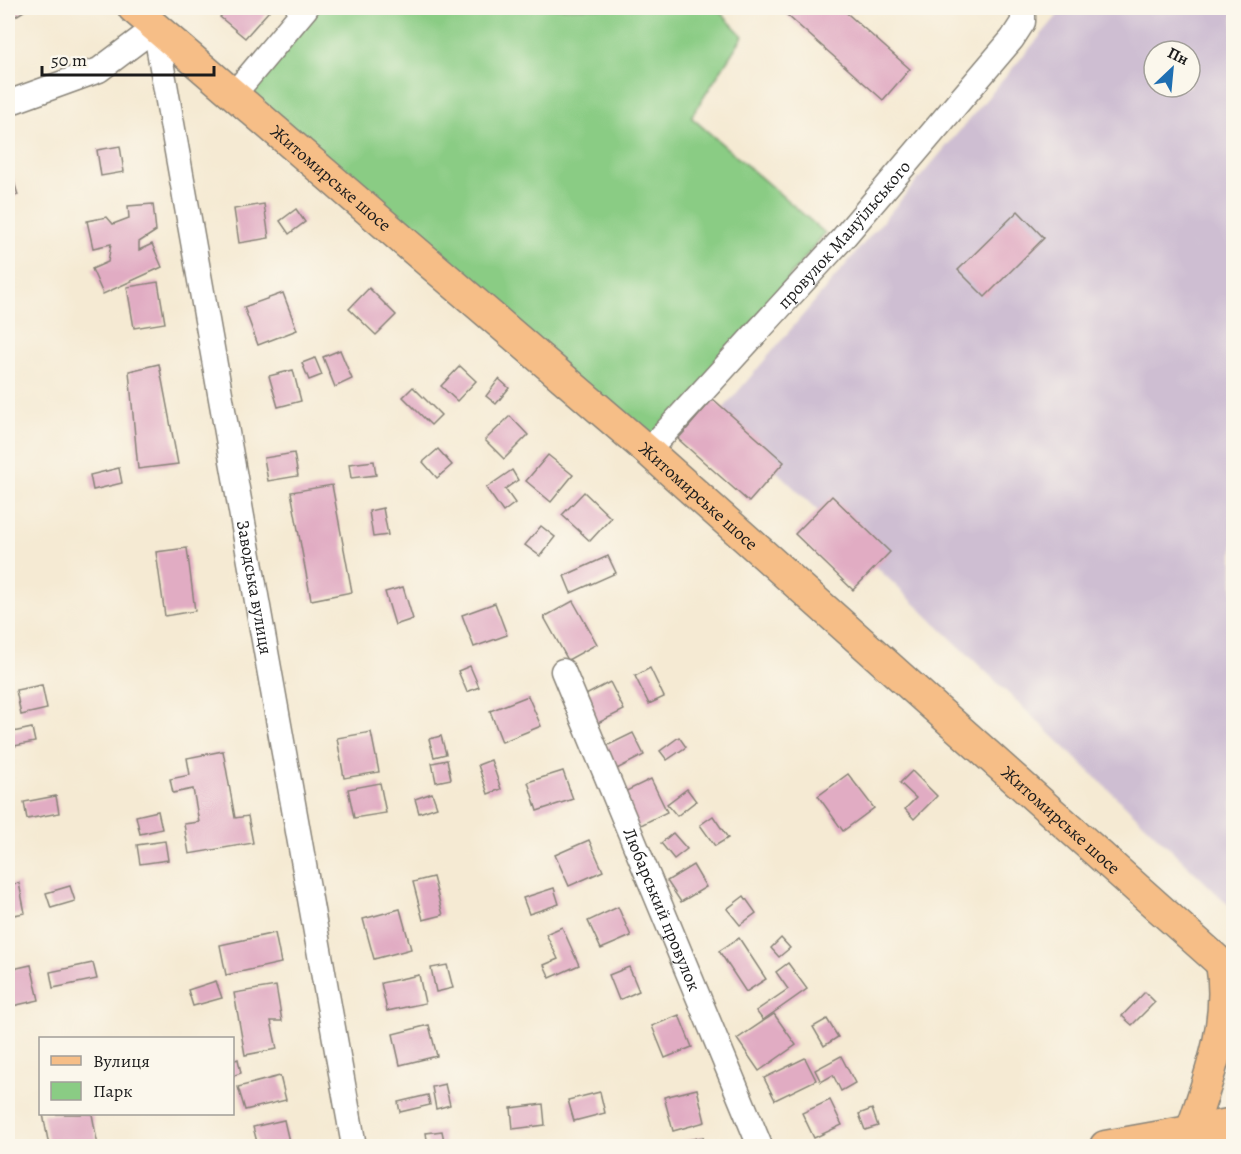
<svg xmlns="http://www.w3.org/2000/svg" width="1241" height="1154" font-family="Alegreya,serif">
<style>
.industrial{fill:#cebed2;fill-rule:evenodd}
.green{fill:#8acc84;stroke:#537450;stroke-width:1.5}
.building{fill:#e1acc3}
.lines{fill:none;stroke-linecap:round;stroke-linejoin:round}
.minor-casing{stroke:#888378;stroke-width:27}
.major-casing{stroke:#888378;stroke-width:33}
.minor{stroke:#fff;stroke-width:24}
.major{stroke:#f6be87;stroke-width:30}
.labels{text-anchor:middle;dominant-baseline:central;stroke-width:5;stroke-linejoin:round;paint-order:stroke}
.street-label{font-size:18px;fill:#1c1c1c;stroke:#fbf7ec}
</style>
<rect width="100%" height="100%" fill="#fbf7ec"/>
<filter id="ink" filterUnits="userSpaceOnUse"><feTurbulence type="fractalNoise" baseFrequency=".0167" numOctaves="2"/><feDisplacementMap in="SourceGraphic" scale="12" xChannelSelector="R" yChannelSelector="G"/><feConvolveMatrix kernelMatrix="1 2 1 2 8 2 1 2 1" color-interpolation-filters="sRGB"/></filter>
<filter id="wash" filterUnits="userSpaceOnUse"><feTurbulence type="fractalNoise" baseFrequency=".008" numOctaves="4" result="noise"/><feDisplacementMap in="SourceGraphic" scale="24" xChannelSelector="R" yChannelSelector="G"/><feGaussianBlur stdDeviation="1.35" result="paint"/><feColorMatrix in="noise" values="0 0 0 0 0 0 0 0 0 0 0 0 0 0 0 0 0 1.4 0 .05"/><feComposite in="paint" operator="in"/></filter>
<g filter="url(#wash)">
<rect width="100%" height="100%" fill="#f5ead3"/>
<path class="industrial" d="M1064,8H1233V909L718,415ZM1154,51H1190V87H1154Z"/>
<path class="green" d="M317,8H716L743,36L691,117L825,233L648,451L234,94Z"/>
<g id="blocks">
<g class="building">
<path d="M8,8H22L24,11L8,21Z"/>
<path d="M229,8H264L269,11L245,38L220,17Z"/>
<path d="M779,8H841L910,69L883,100Z"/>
<path d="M120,146L124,172L101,176L97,150Z"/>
<path d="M8,162L18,195L8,198Z"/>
<path d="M153,204L156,231L139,242V250L152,244L162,267L103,294L92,269L108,262L111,244L93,248L87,221L107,217L113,224L129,218L128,206Z"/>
<path d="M264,204L269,238L239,243L234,209Z"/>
<path d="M296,209L305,222L289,234L280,221Z"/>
<path d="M1018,211L1044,238L985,297L958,270Z"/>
<path d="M158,282L165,323L134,328L127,287Z"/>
<path d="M369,288L396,315L376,335L349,309Z"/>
<path d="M283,293L297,330L258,345L244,307Z"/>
<path d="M340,350L352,379L335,387L323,357Z"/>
<path d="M315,358L322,375L309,380L302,363Z"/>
<path d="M159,364L178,464L138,469L129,371Z"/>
<path d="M460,366L476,381L457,401L441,386Z"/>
<path d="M293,370L301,401L278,407L269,376Z"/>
<path d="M499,379L509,388L496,404L486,396Z"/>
<path d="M413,387L441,415L431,425L403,397Z"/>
<path d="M713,399L784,462L749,502L678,439Z"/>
<path d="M510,416L528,435L504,459L485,440Z"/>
<path d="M438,449L452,465L437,478L423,462Z"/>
<path d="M294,453L298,476L268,481L264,458Z"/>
<path d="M548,455L573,475L551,502L526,481Z"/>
<path d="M374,461L376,475L351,478L349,464Z"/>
<path d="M119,468L122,483L93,490L90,475Z"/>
<path d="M512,470L518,480L505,489L515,503L503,512L486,488Z"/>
<path d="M332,485L352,592L311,600L291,492Z"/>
<path d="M584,492L611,518L590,541L562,515Z"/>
<path d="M832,496L890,552L853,590L795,534Z"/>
<path d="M383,508L388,535L373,537L369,511Z"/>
<path d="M541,526L555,537L540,556L525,545Z"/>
<path d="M187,548L195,611L165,616L156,552Z"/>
<path d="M608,556L616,573L571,593L564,576Z"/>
<path d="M403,587L413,619L395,625L385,592Z"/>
<path d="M573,601L597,644L568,660L544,617Z"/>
<path d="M495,603L507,635L474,647L462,615Z"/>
<path d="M470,666L479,687L467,692L458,671Z"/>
<path d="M650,668L664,697L649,704L635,676Z"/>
<path d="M610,682L624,710L596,724L582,697Z"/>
<path d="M42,685L47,709L21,715L16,690Z"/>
<path d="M528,696L541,726L502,742L490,711Z"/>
<path d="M32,728L35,742L9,747L8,733Z"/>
<path d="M371,732L379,772L344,778L337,738Z"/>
<path d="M633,733L644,755L613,771L602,748Z"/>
<path d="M441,736L446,754L434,757L429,739Z"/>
<path d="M679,737L686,747L667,760L660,751Z"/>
<path d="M223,751L235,818L248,816L253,843L189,854L184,824L199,822L193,789L173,793L170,779L190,775L187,758Z"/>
<path d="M447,760L451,779L436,782L432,763Z"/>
<path d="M491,760L501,789L488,794L478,765Z"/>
<path d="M563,771L573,799L537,811L528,782Z"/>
<path d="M912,771L937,796L914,819L905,809L916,798L900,783Z"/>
<path d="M848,774L874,808L843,831L818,796Z"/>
<path d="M651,779L667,812L635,828L618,795Z"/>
<path d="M380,783L386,813L354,818L348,789Z"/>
<path d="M687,789L696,801L677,816L667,804Z"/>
<path d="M432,793L437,807L419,813L415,799Z"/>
<path d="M56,796L59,813L27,819L24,802Z"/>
<path d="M158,811L162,829L140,834L136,816Z"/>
<path d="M713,816L728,838L715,846L700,825Z"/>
<path d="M673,833L687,849L674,859L661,843Z"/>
<path d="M589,840L603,871L569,886L555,855Z"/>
<path d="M165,841L168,860L140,864L137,845Z"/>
<path d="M693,865L706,887L681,902L667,881Z"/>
<path d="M433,877L443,915L423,920L413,882Z"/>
<path d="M19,883L25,913L8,916V885Z"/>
<path d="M70,886L75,901L51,908L46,893Z"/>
<path d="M554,888L559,904L529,914L523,898Z"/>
<path d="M744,896L756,913L740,925L727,909Z"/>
<path d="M618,907L631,936L601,949L588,921Z"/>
<path d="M400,909L411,949L374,959L363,919Z"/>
<path d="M562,927L579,965L550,978L544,965L558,959L546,934Z"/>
<path d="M275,933L281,963L226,975L220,945Z"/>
<path d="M739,938L766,979L746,992L719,951Z"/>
<path d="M781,938L790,948L779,957L771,948Z"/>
<path d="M93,963L97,979L53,988L50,972Z"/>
<path d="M788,963L807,989L763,1020L756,1011L788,989L776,972Z"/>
<path d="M31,965L39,1000L8,1007V970Z"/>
<path d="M447,965L453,988L436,992L431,968Z"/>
<path d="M629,967L639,991L619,1000L609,975Z"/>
<path d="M419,975L425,1003L387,1011L381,983Z"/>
<path d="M216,981L222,998L193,1006L188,990Z"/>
<path d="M276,986L282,1021H271L277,1049L245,1055L234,993Z"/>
<path d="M1145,992L1155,1002L1132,1025L1122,1016Z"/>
<path d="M774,1014L796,1045L759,1071L737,1039Z"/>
<path d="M679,1015L692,1047L665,1058L652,1026Z"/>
<path d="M827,1019L838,1037L824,1046L813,1027Z"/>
<path d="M429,1025L437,1056L400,1065L393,1034Z"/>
<path d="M841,1056L855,1083L841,1091L833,1075L821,1082L815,1070Z"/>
<path d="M805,1058L816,1080L775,1100L764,1078Z"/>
<path d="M238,1059L241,1073L232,1076V1061Z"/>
<path d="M280,1076L286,1100L245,1110L238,1087Z"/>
<path d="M445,1084L450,1105L436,1109L432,1087Z"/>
<path d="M697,1089L705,1122L673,1131L664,1097Z"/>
<path d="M600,1092L605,1113L574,1121L568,1100Z"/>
<path d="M428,1095L430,1105L400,1112L398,1102Z"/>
<path d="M830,1100L842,1125L814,1138L802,1113Z"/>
<path d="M543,1104L545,1125L513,1129L511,1108Z"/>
<path d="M872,1109L878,1126L865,1130L859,1114Z"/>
<path d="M43,1114H92L98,1146H49Z"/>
<path d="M284,1120L290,1146H258L253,1127Z"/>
<path d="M442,1131L445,1146H428L426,1133Z"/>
<path d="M703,1137L705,1146H669L668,1144Z"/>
</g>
</g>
</g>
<g filter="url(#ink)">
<use href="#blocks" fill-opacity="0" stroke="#888378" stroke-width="1.5"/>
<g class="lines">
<g class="minor-casing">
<g id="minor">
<path d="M234,94L306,8"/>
<path id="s1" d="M8,103L99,70L155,28L354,1146"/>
<path id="s2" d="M648,451L843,238L1012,39L1023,22V8"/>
<path id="s3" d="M563,671L760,1146"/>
</g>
</g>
<g class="major-casing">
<g id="major">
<path id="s4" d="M133,8L648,451L1234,975"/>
<path d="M1191,1131C1209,1077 1231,1022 1221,963"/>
<path d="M1105,1146L1234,1123"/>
</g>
</g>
<use href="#minor" class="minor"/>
<use href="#major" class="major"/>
</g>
</g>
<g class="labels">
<g class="street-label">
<text stroke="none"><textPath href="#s4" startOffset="261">Житомирське шосе</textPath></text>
<text stroke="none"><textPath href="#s2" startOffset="292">провулок Мануїльського</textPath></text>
<text stroke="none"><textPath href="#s4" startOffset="747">Житомирське шосе</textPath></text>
<text stroke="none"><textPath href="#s1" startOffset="735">Заводська вулиця</textPath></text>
<text stroke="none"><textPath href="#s4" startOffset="1233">Житомирське шосе</textPath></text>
<text stroke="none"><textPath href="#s3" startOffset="258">Любарський провулок</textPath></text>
</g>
</g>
<rect width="1241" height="1154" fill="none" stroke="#fbf7ec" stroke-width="30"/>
<rect x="39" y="1037" width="195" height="78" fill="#fbf7ec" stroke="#a29f99" stroke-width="1.5"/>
<rect x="51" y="1056" width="30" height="9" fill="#f6be87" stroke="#a29f99" stroke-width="1.5"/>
<text x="93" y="1067" font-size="18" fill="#1c1c1c">Вулиця</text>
<rect x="51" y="1082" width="30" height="18" fill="#8acc84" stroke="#a29f99" stroke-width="1.5"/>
<text x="93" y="1097" font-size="18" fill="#1c1c1c">Парк</text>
<g transform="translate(1172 69) rotate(26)"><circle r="28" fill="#fbf7ec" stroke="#a29f99" stroke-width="1.5"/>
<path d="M0-4.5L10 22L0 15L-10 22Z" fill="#1f6fb2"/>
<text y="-9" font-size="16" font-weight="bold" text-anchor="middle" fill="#1c1c1c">Пн</text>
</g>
<path d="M42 66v9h172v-9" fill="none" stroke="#1c1c1c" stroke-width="3"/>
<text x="51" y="66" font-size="18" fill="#1c1c1c" stroke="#fbf7ec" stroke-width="4.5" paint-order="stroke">50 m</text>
</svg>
